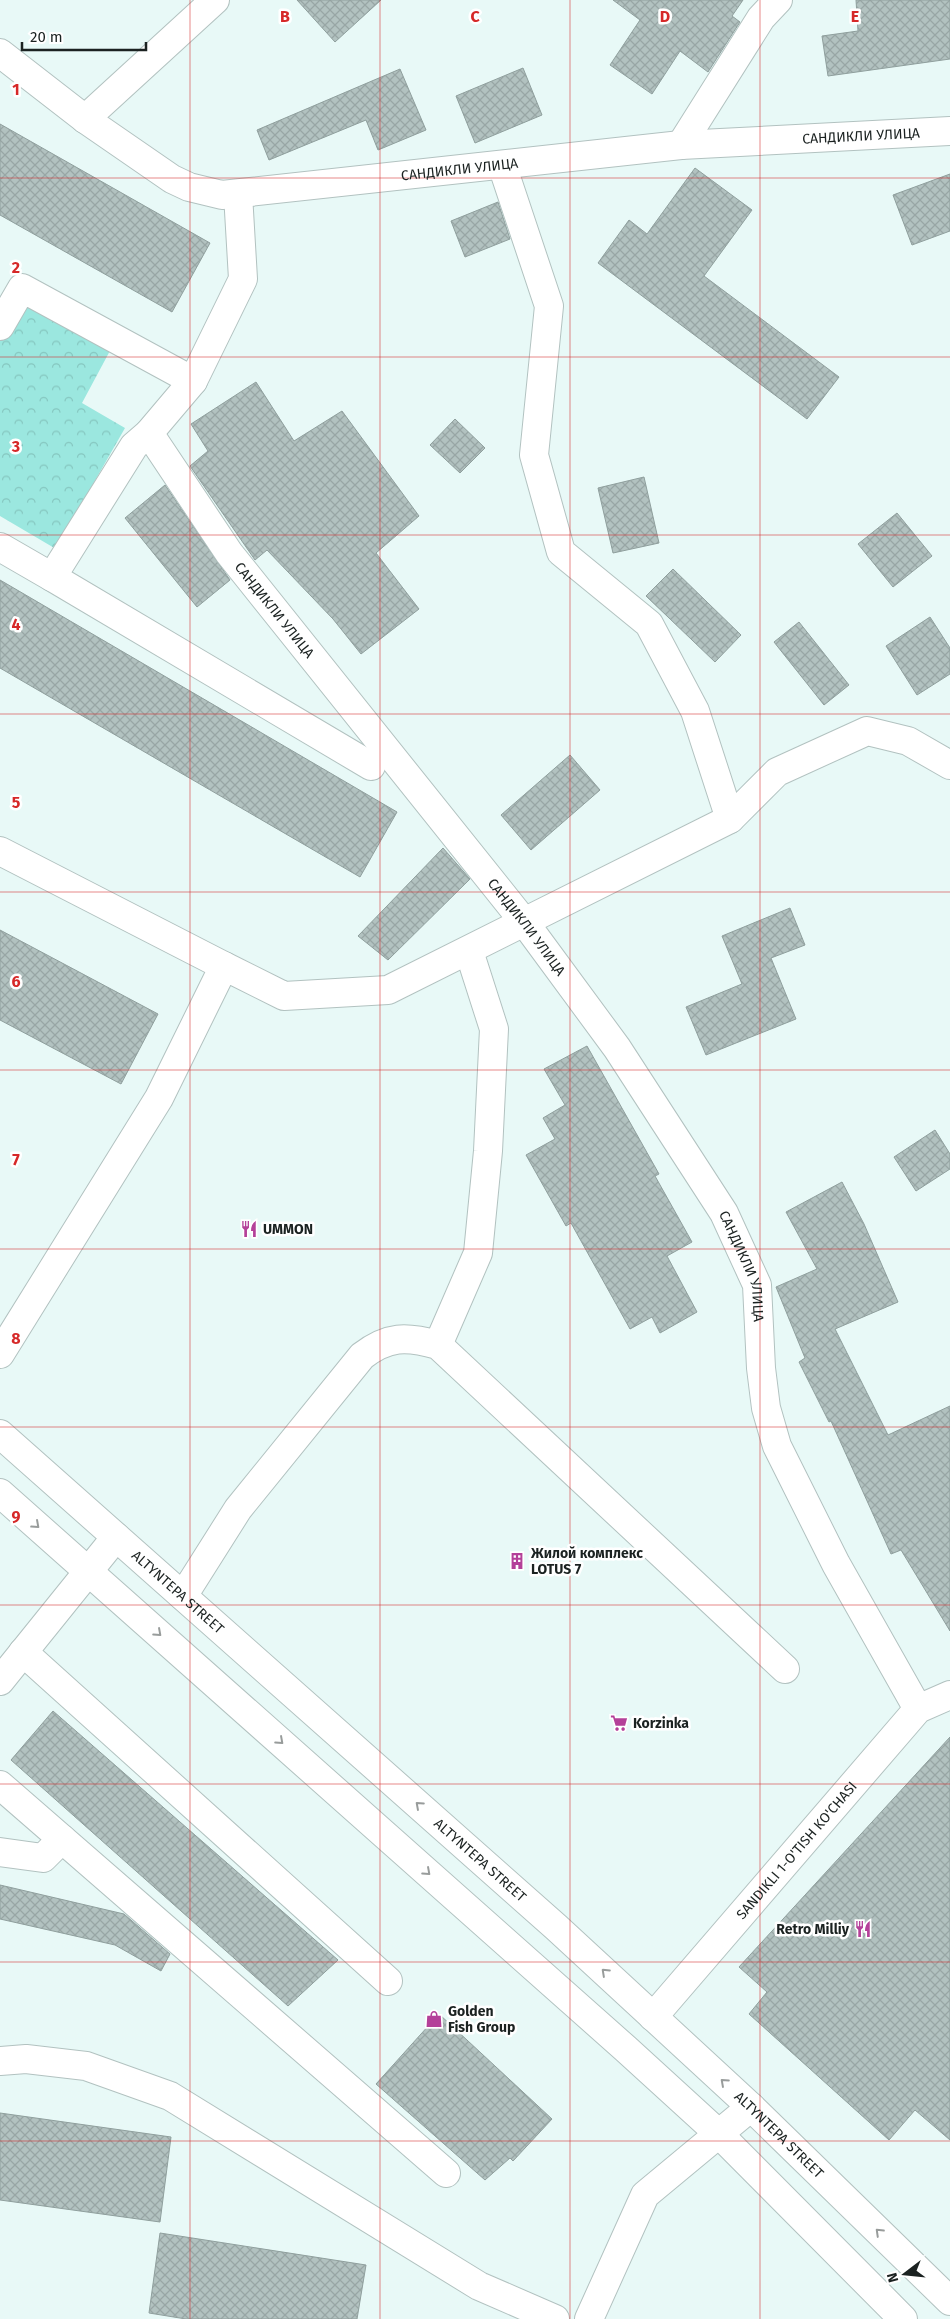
<svg xmlns="http://www.w3.org/2000/svg" width="950" height="2319" font-family="'Fira Sans',sans-serif">
<style>
.park{fill:url(#park-crowns)}
.building{fill:url(#building-cross-hatch);stroke:#8f9f9d}
.lines{fill:none;stroke-linecap:round;stroke-linejoin:round}
.minor-casing{stroke:#b2c2c0;stroke-width:30}
.minor{stroke:#fff;stroke-width:28}
.oneway{stroke:#989c9b}
.grid{fill:none;stroke:#d62828;stroke-width:1;stroke-opacity:0.55}
.labels{text-anchor:middle;dominant-baseline:central;stroke-width:5;stroke-linejoin:round;paint-order:stroke}
.street-label{font-size:14px;fill:#1b2221;stroke:#fff}
.poi-label{font-size:14px;font-weight:bold;fill:#1b2221;stroke:#fff;text-anchor:start}
.grid-label{font-size:16px;text-anchor:middle;font-weight:bold;fill:#d62828;stroke:#fff;stroke-width:5;stroke-linejoin:round;paint-order:stroke}
</style>
<defs>
<pattern id="park-crowns" width="20" height="18" patternUnits="userSpaceOnUse" patternTransform="scale(1.25)"><rect width="20" height="18" fill="#9be7df"/><path d="M2 6a3 3 0 1 1 6 0M12 15a3 3 0 1 1 6 0" fill="none" stroke="#85c6bf"/></pattern>
<pattern id="building-cross-hatch" width="8" height="8" patternUnits="userSpaceOnUse" patternTransform="scale(1.25)"><rect width="8" height="8" fill="#b2c2c0"/><path d="M0 0l8 8M0 8l8-8" fill="none" stroke="#98a6a5"/></pattern>
</defs>
<rect width="100%" height="100%" fill="#e8f9f7"/>
<path class="park" d="M24,299L112,347L82,403L125,428L56,549L0,516V341Z"/>
<g class="building">
<path d="M297,0H381L335,42Z"/>
<path d="M613,0H743L732,16L740,22L708,72L680,51L652,94L610,65L640,20Z"/>
<path d="M856,0H950V59L828,76L822,36L858,31Z"/>
<path d="M523,68L542,115L475,143L456,96Z"/>
<path d="M400,69L426,130L378,150L366,120L269,160L257,130Z"/>
<path d="M0,124L210,243L172,312L0,215Z"/>
<path d="M695,168L752,210L704,276L839,377L807,419L598,263L629,220L647,234Z"/>
<path d="M950,174V231L912,245L893,195Z"/>
<path d="M498,202L510,239L465,257L451,221Z"/>
<path d="M256,382L294,441L342,411L419,516L376,553L419,609L361,654L333,619L267,550L255,560L190,466L208,451L191,424Z"/>
<path d="M455,419L485,448L460,473L430,445Z"/>
<path d="M644,477L659,543L613,553L598,488Z"/>
<path d="M165,485L230,580L197,607L125,518Z"/>
<path d="M897,513L932,556L893,587L858,544Z"/>
<path d="M673,569L741,635L715,662L646,596Z"/>
<path d="M0,580L397,812L360,877L0,668Z"/>
<path d="M930,617L950,648V674L917,695L886,646Z"/>
<path d="M799,622L849,685L824,705L774,642Z"/>
<path d="M570,755L600,790L531,850L501,815Z"/>
<path d="M443,848L470,879L388,960L358,936Z"/>
<path d="M790,908L805,945L771,958L796,1019L706,1055L686,1007L742,984L722,936Z"/>
<path d="M0,930L158,1014L121,1084L0,1020Z"/>
<path d="M587,1046L659,1174L655,1176L692,1242L667,1256L697,1312L660,1333L652,1317L630,1329L571,1223L566,1226L526,1155L555,1139L543,1118L565,1105L544,1069Z"/>
<path d="M935,1130L950,1154V1169L916,1191L894,1157Z"/>
<path d="M842,1182L864,1224L898,1302L835,1329L888,1435L950,1406V1631L901,1550L891,1554L831,1421L829,1422L799,1362L805,1358L776,1287L817,1269L786,1212Z"/>
<path d="M53,1711L338,1960L288,2006L11,1760Z"/>
<path d="M950,1737V2140L915,2110L889,2140L749,2014L767,1992L739,1967Z"/>
<path d="M0,1885L124,1914L170,1954L161,1971L115,1945L0,1919Z"/>
<path d="M439,2014L552,2119L513,2161L510,2158L485,2180L376,2084Z"/>
<path d="M0,2113L171,2137L160,2222L0,2200Z"/>
<path d="M160,2233L366,2265L357,2319H186L149,2313Z"/>
</g>
<g class="lines">
<g class="minor-casing">
<g id="minor">
<path id="s1" d="M0,53L85,119L172,179L189,187L222,195L681,145L950,131"/>
<path d="M85,119L215,0"/>
<path d="M681,145L761,18L778,0"/>
<path d="M502,165L549,306L534,455L561,552L649,624L695,711L730,819"/>
<path id="s2" d="M238,194L243,279L193,381L149,433L229,553L525,923L617,1048L724,1213L757,1285L761,1368L766,1408L777,1446L836,1564L918,1709"/>
<path d="M0,326L22,288L193,381"/>
<path d="M0,547L52,577L134,446L149,433"/>
<path d="M52,577L371,766"/>
<path d="M0,851L224,966"/>
<path d="M438,1345L478,1253L488,1151L494,1029L469,951"/>
<path d="M0,1354L159,1098L224,966L284,996L388,990L730,819L777,772L867,731L908,741L950,765"/>
<path id="s3" d="M0,1434L556,1927L751,2107L950,2301"/>
<path d="M0,1493L626,2049L718,2133L903,2319"/>
<path d="M183,1596L238,1509L362,1356C388,1336 406,1336 438,1345L785,1669"/>
<path d="M23,1652L388,1981"/>
<path d="M0,1681L116,1537"/>
<path d="M0,1785L446,2173"/>
<path d="M0,1852L43,1858L62,1839"/>
<path id="s4" d="M653,2017L918,1709L950,1695"/>
<path d="M0,2061L26,2059L86,2066L170,2096L479,2286L555,2319"/>
<path d="M589,2319L645,2195L751,2107"/>
</g>
</g>
<use href="#minor" class="minor"/>
</g>
<defs><path id="oneway-chevron" d="M-2-3.5L2.5 0L-2 3.5" fill="none" stroke-width="1.6" stroke-linecap="round" stroke-linejoin="round" transform="scale(1.25)"/></defs>
<g class="oneway">
<use href="#oneway-chevron" transform="translate(36 1525) rotate(42)"/>
<use href="#oneway-chevron" transform="translate(158 1633) rotate(42)"/>
<use href="#oneway-chevron" transform="translate(280 1741) rotate(42)"/>
<use href="#oneway-chevron" transform="translate(419 1805) rotate(-138)"/>
<use href="#oneway-chevron" transform="translate(427 1872) rotate(42)"/>
<use href="#oneway-chevron" transform="translate(605 1972) rotate(-137)"/>
<use href="#oneway-chevron" transform="translate(724 2082) rotate(-138)"/>
<use href="#oneway-chevron" transform="translate(879 2232) rotate(-136)"/>
</g>
<path class="grid" d="M190,0V2319M380,0V2319M570,0V2319M760,0V2319M0,178H950M0,357H950M0,535H950M0,714H950M0,892H950M0,1070H950M0,1249H950M0,1427H950M0,1605H950M0,1784H950M0,1962H950M0,2141H950"/>
<defs>
<g id="restaurant-bare" transform="scale(1.35)"><path d="M-5-6h1v4h1v-4h1v4h1v-4h1v5L-1.5 .5V6h-2V.5L-5-1ZM5-6V6H3V1.5H1.5Q1.5-4 5-6Z" fill="#b44099" stroke="#fff" stroke-width="2.5" paint-order="stroke"/></g>
<g id="building-bare" transform="scale(1.35)"><path d="M-4-6H4V6H1V3H-1V6H-4ZM-2.5-4.3h1.7v1.8h-1.7ZM.8-4.3h1.7v1.8H.8ZM-2.5-1h1.7V.8h-1.7ZM.8-1h1.7V.8H.8Z" fill="#b44099" stroke="#fff" stroke-width="2.5" paint-order="stroke"/></g>
<g id="supermarket-bare" transform="scale(1.35)"><path d="M-6-5.5h2.5l.6 2H6L4.5 2H-2.5L-4.4-4H-6ZM-1.5 3.2a1.3 1.3 0 1 0 .1 0ZM3 3.2a1.3 1.3 0 1 0 .1 0Z" fill="#b44099" stroke="#fff" stroke-width="2.5" paint-order="stroke"/></g>
<g id="shop-bare" transform="scale(1.35)"><path d="M-5-2.5h2.3a2.7 3.5 0 0 1 5.4 0H5L5.5 6h-11ZM-1.5-2.5h3a1.5 2.3 0 0 0-3 0Z" fill="#b44099" stroke="#fff" stroke-width="2.5" paint-order="stroke"/></g>
</defs>
<g fill-rule="evenodd">
<use href="#restaurant-bare" x="249" y="1229"/>
<use href="#building-bare" x="517" y="1561"/>
<use href="#supermarket-bare" x="619" y="1723"/>
<use href="#restaurant-bare" x="863" y="1929"/>
<use href="#shop-bare" x="434" y="2019"/>
</g>
<g class="labels">
<g class="street-label">
<text stroke="none"><textPath href="#s1" startOffset="908">САНДИКЛИ УЛИЦА</textPath></text>
<text stroke="none"><textPath href="#s1" startOffset="505">САНДИКЛИ УЛИЦА</textPath></text>
<text stroke="none"><textPath href="#s2" startOffset="484">САНДИКЛИ УЛИЦА</textPath></text>
<text stroke="none"><textPath href="#s2" startOffset="889">САНДИКЛИ УЛИЦА</textPath></text>
<text stroke="none"><textPath href="#s2" startOffset="1294">САНДИКЛИ УЛИЦА</textPath></text>
<text stroke="none"><textPath href="#s3" startOffset="238">ALTYNTEPA STREET</textPath></text>
<text stroke="none"><textPath href="#s4" startOffset="220">SANDIKLI 1-O'TISH KO'CHASI</textPath></text>
<text stroke="none"><textPath href="#s3" startOffset="642">ALTYNTEPA STREET</textPath></text>
<text stroke="none"><textPath href="#s3" startOffset="1048">ALTYNTEPA STREET</textPath></text>
</g>
<g class="poi-label">
<text x="263" y="1229">UMMON</text>
<text x="531" y="1553">Жилой комплекс<tspan x="531" dy="16">LOTUS 7</tspan></text>
<text x="633" y="1723">Korzinka</text>
<text x="849" y="1929" text-anchor="end">Retro Milliy</text>
<text x="448" y="2011">Golden<tspan x="448" dy="16">Fish Group</tspan></text>
</g>
</g>
<g class="grid-label">
<text x="285" y="22">B</text>
<text x="475" y="22">C</text>
<text x="665" y="22">D</text>
<text x="855" y="22">E</text>
<text x="16" y="95">1</text>
<text x="16" y="273">2</text>
<text x="16" y="452">3</text>
<text x="16" y="630">4</text>
<text x="16" y="808">5</text>
<text x="16" y="987">6</text>
<text x="16" y="1165">7</text>
<text x="16" y="1344">8</text>
<text x="16" y="1522">9</text>
</g>
<g transform="translate(905 2274) rotate(254)" stroke="#ffffff" stroke-width="4" paint-order="stroke">
<path d="M0-4L9 19L0 12L-9 19Z" fill="#1b2221"/>
<text y="-8" font-size="14" font-weight="bold" text-anchor="middle" fill="#1b2221">N</text>
</g>
<path d="M22 42v8h124v-8" fill="none" stroke="#1b2221" stroke-width="2.5"/>
<text x="30" y="42" font-size="15" fill="#1b2221" stroke="#ffffff" stroke-width="4" paint-order="stroke">20 m</text>
</svg>
